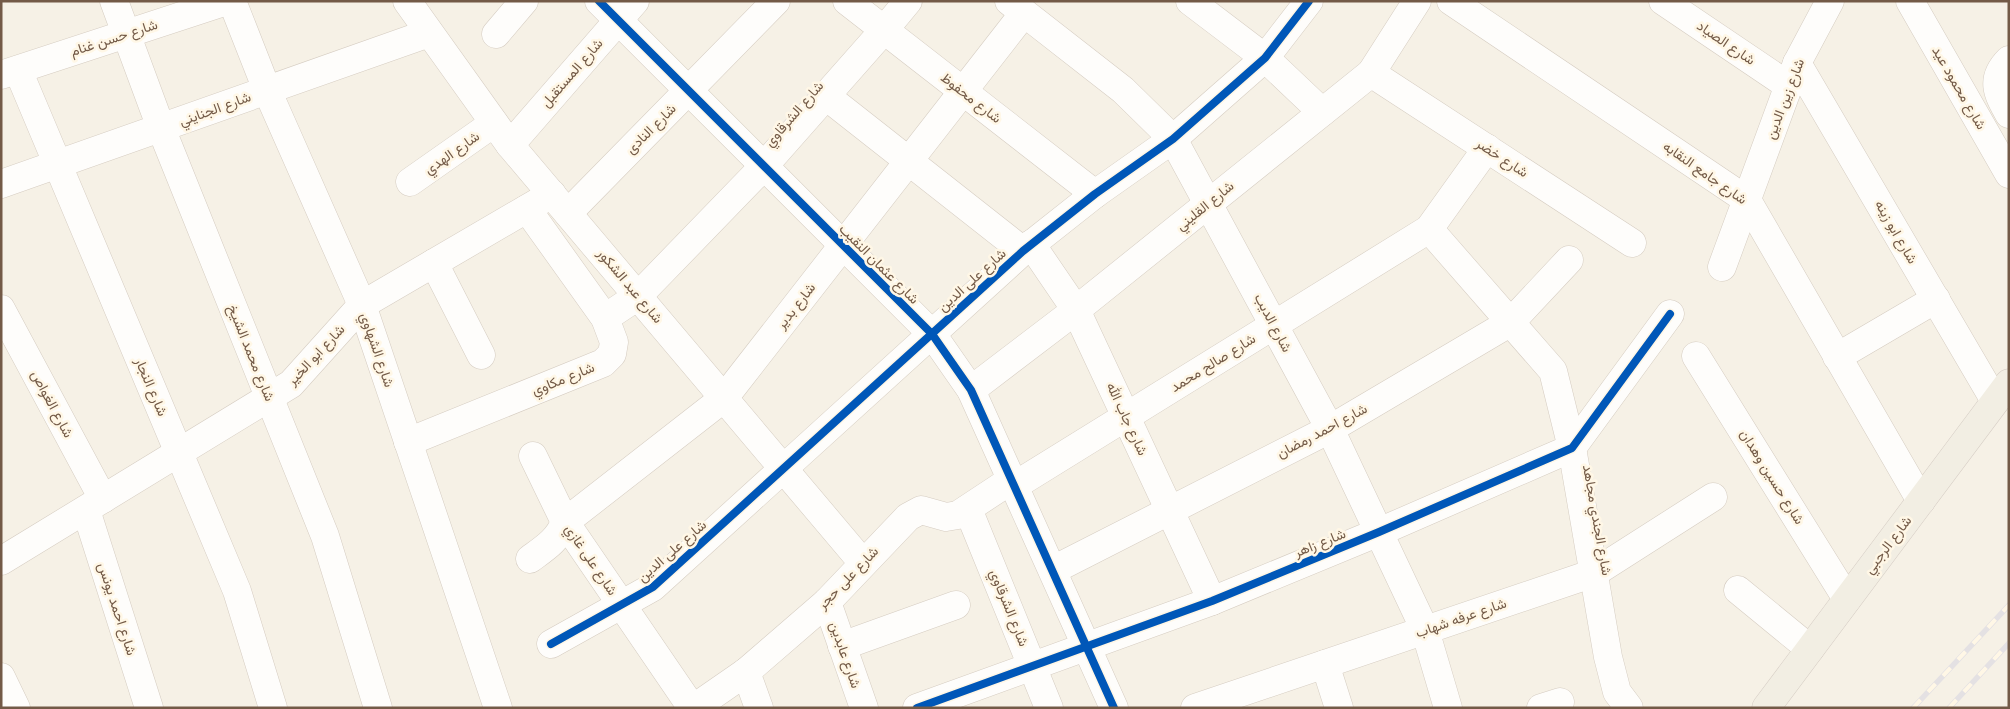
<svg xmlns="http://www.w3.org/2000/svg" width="2010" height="709" font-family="'Fira Sans',Vazirmatn,sans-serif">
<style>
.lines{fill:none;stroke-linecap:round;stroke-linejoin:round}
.minor-casing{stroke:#d5ccc1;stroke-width:29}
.major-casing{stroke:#d5ccc4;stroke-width:29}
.minor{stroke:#fefdfb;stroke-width:28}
.major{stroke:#f2eee3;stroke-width:28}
.rail-casing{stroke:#e4e1e3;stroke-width:5.5}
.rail{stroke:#fff7e6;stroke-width:4;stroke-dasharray:11;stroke-linecap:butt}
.cycleway-casing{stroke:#fff7e6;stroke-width:11}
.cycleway{stroke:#0057b8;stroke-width:8}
.labels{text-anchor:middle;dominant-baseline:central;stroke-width:5;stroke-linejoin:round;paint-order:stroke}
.street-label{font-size:14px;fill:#735a47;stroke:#fff7e6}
</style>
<rect width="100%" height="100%" fill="#f6f1e6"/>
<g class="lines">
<g class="minor-casing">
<g id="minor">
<path d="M114,1L161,128L325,536L378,708"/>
<path d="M232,1L267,90L362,305L498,708"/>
<path d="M407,1L510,145L863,563"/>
<path d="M599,1L932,334L971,390L1114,708"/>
<path d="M847,1L1095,194"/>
<path d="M1009,1L1123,90L1173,139L1330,429L1425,630L1448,708"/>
<path d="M1190,1L1265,58L1322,112"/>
<path d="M1451,1L1747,200L1921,501"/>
<path d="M1663,1L1789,86"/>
<path d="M1910,1L2009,174"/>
<path d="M496,34L524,1"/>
<path d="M2009,60C1990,79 1997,93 2009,114"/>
<path d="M1797,63L1995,401"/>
<path d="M18,70L237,591L273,708"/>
<path d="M1371,73L1632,243"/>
<path d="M1,75L227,1"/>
<path d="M826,96L1023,251"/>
<path d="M510,145L635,1"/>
<path d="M410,182L494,123"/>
<path d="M1,184L429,33"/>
<path d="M568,213L776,1"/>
<path d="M1429,229L1553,371L1572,448L1608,657L1617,692L1629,708"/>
<path d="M1031,244L1076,310L1212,601"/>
<path d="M434,263L481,355"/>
<path d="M1722,267L1797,63L1830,1"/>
<path d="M1,309L103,499"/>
<path d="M605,318L638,296L764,166L884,30L908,1"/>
<path d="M1696,356L1847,599"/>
<path d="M1837,357L1936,299"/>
<path d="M971,390L1076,310L1371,73L1417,1"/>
<path d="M408,442L603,363L612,354L614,342L605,318L527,209"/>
<path d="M533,456L565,522L692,708"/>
<path d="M1014,486L1429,229L1487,148"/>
<path d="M968,509L1049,708"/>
<path d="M86,510L149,708"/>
<path d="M530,559C545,548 558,540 565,522L724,398L1024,13"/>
<path d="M1,561L291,384L362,305L552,194"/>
<path d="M1053,570L1330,429L1511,322L1569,260"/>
<path d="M1738,590L1810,649"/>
<path d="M827,602L864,708"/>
<path d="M551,644L653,587L1023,251L1095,194L1173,139L1265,58L1309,1"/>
<path d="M842,646L956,605"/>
<path d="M1325,664L1339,708"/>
<path d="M746,672L759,708"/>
<path d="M1,677L16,708"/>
<path d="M694,708L746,672L827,602L908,517L921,510L946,517L958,515L1011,480"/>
<path d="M917,708L1212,601L1379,532L1572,448L1670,314"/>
<path d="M1195,708L1594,573L1713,497"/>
<path d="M1541,708L1560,702"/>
</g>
</g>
<g class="major-casing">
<path id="major" d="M1766,708L2009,383"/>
</g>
<use href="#minor" class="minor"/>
<use href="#major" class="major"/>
<g class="rail-casing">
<g id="rail">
<path d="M1913,708L2009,605"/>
<path d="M1949,708L2009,643"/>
</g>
</g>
<use href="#rail" class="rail"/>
<g class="cycleway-casing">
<g id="cycleway">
<path d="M599,1L932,334L971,390L1114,708"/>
<path d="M551,644L653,587L1023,251L1095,194L1173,139L1265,58L1309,1"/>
<path d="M917,708L1212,601L1379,532L1572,448L1670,314"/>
</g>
</g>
<use href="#cycleway" class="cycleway"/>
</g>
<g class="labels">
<g class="street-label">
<text transform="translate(114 38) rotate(-18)">شارع حسن غنام</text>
<text transform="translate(1726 43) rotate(34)">شارع الصياد</text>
<text transform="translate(572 73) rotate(-49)">شارع المستقبل</text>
<text transform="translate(1959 88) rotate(60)">شارع محمود عيد</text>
<text transform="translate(971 98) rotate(38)">شارع محفوظ</text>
<text transform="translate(1785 99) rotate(-69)">شارع زين الدين</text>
<text transform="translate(215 109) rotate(-20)">شارع الجنايني</text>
<text transform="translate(794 114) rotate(-49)">شارع الشرقاوي</text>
<text transform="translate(651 129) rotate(-45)">شارع النادى</text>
<text transform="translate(452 153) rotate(-35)">شارع الهدي</text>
<text transform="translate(1502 158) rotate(33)">شارع خضر</text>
<text transform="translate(1705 173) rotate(35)">شارع جامع النقابه</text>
<text transform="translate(1205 206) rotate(-39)">شارع القليني</text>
<text transform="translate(1896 232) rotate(60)">شارع ابو زينه</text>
<text transform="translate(879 264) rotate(45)">شارع عثمان النقيب</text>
<text transform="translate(972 280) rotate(-42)">شارع على الدين</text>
<text transform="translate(630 286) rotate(50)">شارع عبد الشكور</text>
<text transform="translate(796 306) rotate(-52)">شارع بدير</text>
<text transform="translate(1273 323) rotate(62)">شارع الديب</text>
<text transform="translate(377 350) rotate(71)">شارع الشهاوي</text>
<text transform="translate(251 353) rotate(68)">شارع محمد الشيخ</text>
<text transform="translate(316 355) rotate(-47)">شارع ابو الخير</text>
<text transform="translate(1213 363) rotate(-32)">شارع صالح محمد</text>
<text transform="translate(563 379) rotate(-22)">شارع مكاوي</text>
<text transform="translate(151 387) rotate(67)">شارع النجار</text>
<text transform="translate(52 404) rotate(62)">شارع الغواص</text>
<text transform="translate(1127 419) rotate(65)">شارع جاب الله</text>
<text transform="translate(1322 431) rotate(-28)">شارع احمد رمضان</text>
<text transform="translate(1772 477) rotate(58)">شارع حسين وهدان</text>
<text transform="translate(1597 520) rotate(80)">شارع الجندي مجاهد</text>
<text transform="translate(1320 543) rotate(-22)">شارع زاهر</text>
<text transform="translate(1888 545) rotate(-53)">شارع الرجبي</text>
<text transform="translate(672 551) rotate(-41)">شارع على الدين</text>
<text transform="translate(591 560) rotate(56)">شارع على غازي</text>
<text transform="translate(848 578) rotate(-46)">شارع على حجر</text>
<text transform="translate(1009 608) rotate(68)">شارع الشرقاوي</text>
<text transform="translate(117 609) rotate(72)">شارع احمد يونس</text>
<text transform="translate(1461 618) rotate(-19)">شارع عرفه شهاب</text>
<text transform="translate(845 655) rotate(71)">شارع عابدين</text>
</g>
</g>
<rect width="2010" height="709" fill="none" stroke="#735a47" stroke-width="5"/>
</svg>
